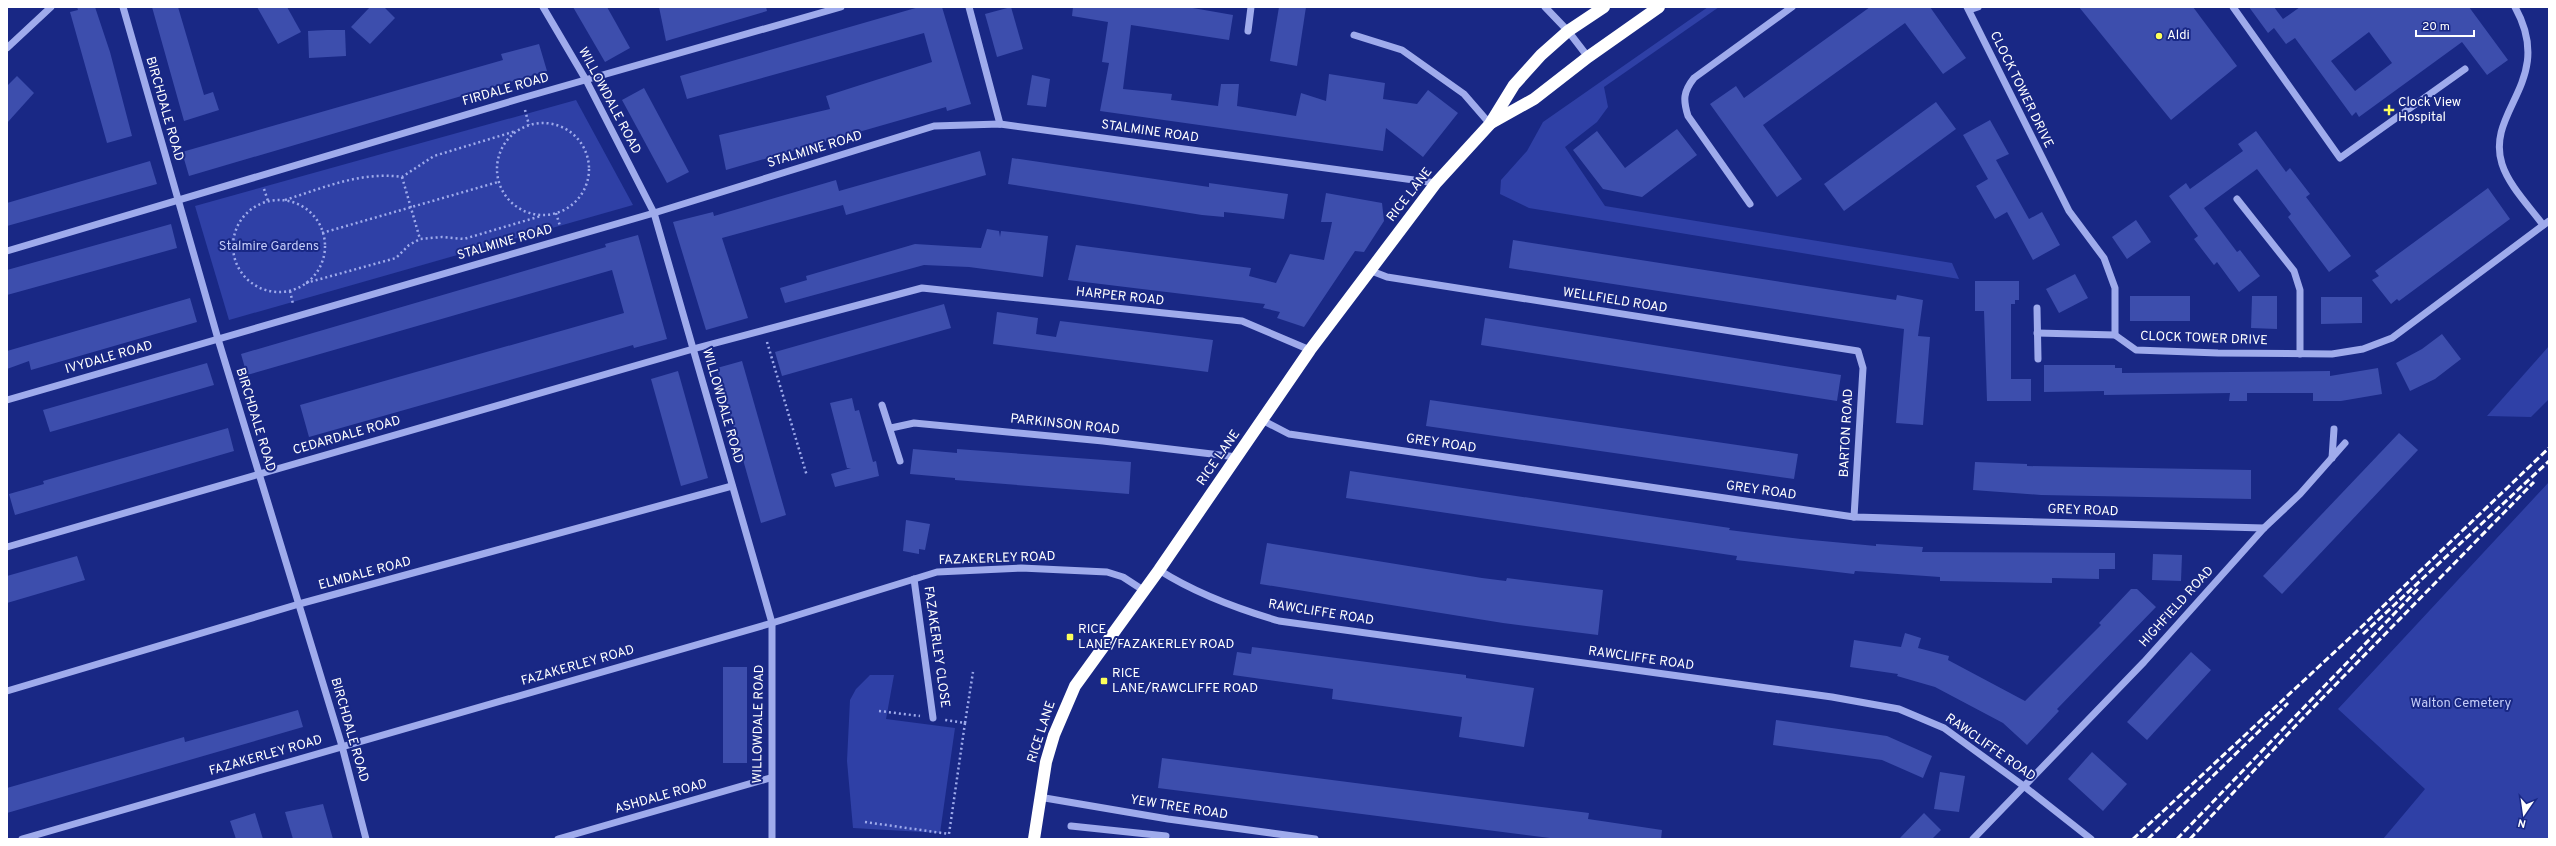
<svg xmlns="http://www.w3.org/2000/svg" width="2556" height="846" font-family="Overpass,sans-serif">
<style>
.green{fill:#2f40a6}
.building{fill:#3d4ead;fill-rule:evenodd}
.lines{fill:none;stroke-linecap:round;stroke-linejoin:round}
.path{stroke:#9fabec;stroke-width:2.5;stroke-dasharray:2 3;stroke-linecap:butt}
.minor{stroke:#9fabec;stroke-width:7}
.highway{stroke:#fff;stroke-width:12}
.rail{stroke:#fff;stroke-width:3;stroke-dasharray:7 3;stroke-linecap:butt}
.poi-dot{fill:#fdff5a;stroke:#192885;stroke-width:1.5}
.labels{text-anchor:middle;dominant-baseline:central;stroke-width:4;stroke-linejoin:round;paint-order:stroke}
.poi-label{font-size:13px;fill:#fff;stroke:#192885;text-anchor:start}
.street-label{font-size:13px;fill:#fff;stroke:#192885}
.park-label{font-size:13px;fill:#c4ccf9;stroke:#192885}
</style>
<rect width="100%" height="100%" fill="#192885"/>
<g class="green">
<path d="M1708,7H1719L1604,87L1608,107L1597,122L1565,147L1605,206L1952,263L1959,279L1529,208L1500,194L1501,180L1527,151L1543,122Z"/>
<path d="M576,100L633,205L229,320L195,206Z"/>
<path d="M2549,346V399L2531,417L2487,416Z"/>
<path d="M2549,482V839H2383L2425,789L2338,709Z"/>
<path d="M870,675H894L886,719L955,728L940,833L853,828L847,761L850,700L856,689Z"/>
</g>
<g class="building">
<path d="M77,7H95L110,52L132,136L107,143L70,12L78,10Z"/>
<path d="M152,7H178L204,95L213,92L219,110L184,121Z"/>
<path d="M257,7H287L301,32L278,44Z"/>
<path d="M370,7H384L395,18L370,44L351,27Z"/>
<path d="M573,7H607L630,48L605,62Z"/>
<path d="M659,7H766L767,11L666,41Z"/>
<path d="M919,7H942L971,104L947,111L946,107L726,170L719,135L830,109L826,96L932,62L924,33L687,99L680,76Z"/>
<path d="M1011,7L1023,49L997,57L985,14Z"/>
<path d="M1073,7H1187L1233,15L1229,40L1131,25L1123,89L1172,94L1171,100L1218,106L1221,84H1239L1237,106L1296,116L1301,93L1326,101L1329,74L1385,83L1383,99L1417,104L1428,90L1458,113L1423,157L1386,128L1383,151L1100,111L1109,63L1102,62L1108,22L1072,16Z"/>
<path d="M1279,7H1306L1297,66L1270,61Z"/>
<path d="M1870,7H1930L1966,58L1943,74L1905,23L1763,125L1802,179L1777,197L1710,104L1736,86L1744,98Z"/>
<path d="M2079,7H2193L2237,66L2171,120Z"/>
<path d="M2249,7H2274L2283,19L2300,7H2469L2508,60L2487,75L2462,42L2359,117L2356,112L2352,116L2295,38L2286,44L2274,28L2268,33ZM2369,32L2392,63L2355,91L2331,61Z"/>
<path d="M327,30H345L346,56L309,58L308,31Z"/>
<path d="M539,44L547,71L189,176L182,152L503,60L501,54Z"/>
<path d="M1032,75L1050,79L1046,107L1027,105Z"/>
<path d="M17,76L34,93L7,123V86Z"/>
<path d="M644,88L689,172L667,183L622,100Z"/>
<path d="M1936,102L1956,129L1844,211L1824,184Z"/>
<path d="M1990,120L2009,154L1996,160L2029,219L2042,212L2060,245L2033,260L2007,212L1995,219L1976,186L1988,179L1963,135Z"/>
<path d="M1677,129L1697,155L1642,197L1603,189L1573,150L1597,131L1625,168Z"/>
<path d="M2256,131L2286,172L2290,168L2310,194L2306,197L2351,256L2329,272L2288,217L2291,214L2257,169L2204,208L2237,252L2240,250L2260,276L2239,292L2217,262L2214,265L2194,239L2198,236L2169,196L2186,183L2190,189L2243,151L2238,144Z"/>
<path d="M980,151L986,175L846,215L843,205L722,238L748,318L706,330L673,222L713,212L714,216L836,180L839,191Z"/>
<path d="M1012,158L1209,187V183L1288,194L1284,219L1224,212V217L1202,215L1008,184Z"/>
<path d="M150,161L157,184L7,226V203Z"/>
<path d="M2488,188L2510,219L2399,301L2397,299L2391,304L2372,280L2379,276L2375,271Z"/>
<path d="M1326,193L1382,203L1384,221L1364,252L1355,251L1304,327L1277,318L1280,312L1263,308L1265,304L1068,280L1076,245L1251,268L1249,276L1276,283L1290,254L1324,260L1332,222H1321Z"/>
<path d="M2136,220L2151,242L2127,259L2112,237Z"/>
<path d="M171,224L177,248L7,295V270Z"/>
<path d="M987,229L999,231L1000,237L1001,231L1048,236L1043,277L969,267L924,265L785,303L780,288L807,280L806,276L915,244L981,248Z"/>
<path d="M638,235L667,339L634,348L633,345L309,437L300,405L624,313L612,270L247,375L241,354L606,247L605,244Z"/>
<path d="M1513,240L1896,300L1897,295L1923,300L1918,336L1930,337L1923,425L1896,423L1904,329L1509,268Z"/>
<path d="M2075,274L2088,298L2059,313L2046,289Z"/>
<path d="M1975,281H2019V300H2015V304H2011V379H2031V401H1987L1984,311H1975Z"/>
<rect x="2130" y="296" width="60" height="25"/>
<path d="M2252,296H2277V329L2251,328Z"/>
<path d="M2321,297H2362V323L2321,324Z"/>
<path d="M190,298L197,322L31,370L29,361L7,369V351Z"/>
<path d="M944,304L951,328L782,376L775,352Z"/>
<path d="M997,312L1038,318L1036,334L1056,337L1060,321L1213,340L1208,372L993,344Z"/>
<path d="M1485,318L1841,375L1837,401L1481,345Z"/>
<path d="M2442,334L2461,359L2435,379L2410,391L2396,363L2422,349Z"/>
<path d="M742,361L786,515L761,523L717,368Z"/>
<path d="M207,363L214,385L50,432L43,410Z"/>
<path d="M2044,365H2115V368H2122V373L2330,371V376L2378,368L2382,394L2341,401H2313V393H2247V401H2229L2230,393L2104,395V391L2044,392Z"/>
<path d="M678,371L708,478L681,486L651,379Z"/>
<path d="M852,398L855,411L859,410L873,462L876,461L879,476L835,487L831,474L851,468H847L830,403Z"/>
<path d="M1430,400L1798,454L1794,479L1426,426Z"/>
<path d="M228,428L234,451L15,515L9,494L44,484L43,481Z"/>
<path d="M2399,433L2418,450L2282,594L2263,576Z"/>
<path d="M913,449L957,453V449L1131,462L1129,494L955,480V478L910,474Z"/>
<path d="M1975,462L2027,464V466L2251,470V499L2041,495L1973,490Z"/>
<path d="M1350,471L1730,528L1729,530L1801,539L1876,546V544L1923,547L1922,552L2115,553V569H2099V579L2052,578V583L1940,581V577L1855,571L1854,574L1736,560L1737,556L1346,498Z"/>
<path d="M906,520L930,524L925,550L919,549V554L903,551Z"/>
<path d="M1267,543L1482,578L1506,581L1507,578L1603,590L1598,635L1503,623L1260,584Z"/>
<path d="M2153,554L2182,555L2181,581L2152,580Z"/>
<path d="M77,556L85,580L7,603V576Z"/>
<path d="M2131,589H2137L2156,607L2057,709L2059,711L2027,745L2003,723L1935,687L1897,676L1898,674L1850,667L1854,640L1901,647L1905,633L1921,638L1918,648L1949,656L1948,660L2025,701L2101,625L2099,623Z"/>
<path d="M1252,647L1466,675V678L1534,688L1524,747L1459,737L1462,717L1332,699L1333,689L1233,675L1237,652L1251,654Z"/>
<path d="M2191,652L2211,670L2147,740L2127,722Z"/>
<rect x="723" y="667" width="24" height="96"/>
<path d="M298,710L303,727L7,813V788L184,737L185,742Z"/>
<path d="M1776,720L1887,736L1932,756L1923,778L1882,760L1773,745Z"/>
<path d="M2092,752L2127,784L2103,811L2068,779Z"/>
<path d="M1162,758L1589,813L1588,819L1662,830L1661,839H1558L1158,788Z"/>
<path d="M1940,772L1965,776L1959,812L1934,809Z"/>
<path d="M323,804L333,839H293L285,812Z"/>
<path d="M255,813L263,839H236L230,821Z"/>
<path d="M1924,813L1941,830L1932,839H1899Z"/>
</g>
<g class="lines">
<g class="path">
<path d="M525,110L529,125"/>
<circle cx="543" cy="169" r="46"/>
<path d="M402,177L420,239"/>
<path d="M264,189L268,201"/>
<path d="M285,200C323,188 361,171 402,177L434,156L516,131"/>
<circle cx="279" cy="246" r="46"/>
<path d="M556,213L560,226"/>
<path d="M322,233L498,182"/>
<path d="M306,283L396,258L409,245L420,239L442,237L464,239L541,216"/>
<path d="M290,291L293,304"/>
<path d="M767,342L807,476"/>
<path d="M879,711L920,716"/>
<path d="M965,723L973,672"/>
<path d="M865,822L949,834L965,723L945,720"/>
</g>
<g class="minor">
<path d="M123,7L218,339L342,746L366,839"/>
<path d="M543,7L586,80L654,213L772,623V839"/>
<path d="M969,7L1000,124"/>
<path d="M1545,7L1568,31L1588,57"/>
<path d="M1967,7L2069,211L2104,258L2115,288V335L2136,350L2218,353L2332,354L2363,349L2392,338L2549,221"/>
<path d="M2233,7L2340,158L2465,69"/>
<path d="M2515,7C2556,81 2485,110 2502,164C2509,186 2530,207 2543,225"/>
<path d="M1969,10L1978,7"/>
<path d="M1248,31L1251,7"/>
<path d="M1354,35L1402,50L1464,94L1490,124"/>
<path d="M7,48L51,7"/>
<path d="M2237,199L2294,271L2300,290V354"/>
<path d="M1750,204L1688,116C1683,100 1683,92 1694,78L1792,7"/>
<path d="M7,251L522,98L841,7"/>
<path d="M1369,270L1387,277L1858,351L1863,368L1854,517"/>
<path d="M2037,308L2038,359"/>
<path d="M2037,333L2115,335"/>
<path d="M7,400L654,213L934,126L1000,124L1436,183"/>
<path d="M882,405L900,461"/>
<path d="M1262,420L1289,434L1854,517L2264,528"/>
<path d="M891,428L914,423L1103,441L1237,457"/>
<path d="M2332,458L2334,429"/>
<path d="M7,547L693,349L922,288L1242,321L1310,350"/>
<path d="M1159,570C1195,593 1238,609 1279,621L1832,697L1899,709L1944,728L2025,787L2091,839"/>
<path d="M914,579L933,718"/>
<path d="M7,691L299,604L732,486"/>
<path d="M1039,797L1168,819L1315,839"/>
<path d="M1071,826L1166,836"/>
<path d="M22,839L772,623L937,572L1021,568L1107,572L1123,577L1143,590"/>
<path d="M558,839L770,778"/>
<path d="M1973,839L2144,662L2264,528L2300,494L2345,443"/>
</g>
<g class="highway">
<path d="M1491,123L1534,99L1588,57L1659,7"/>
<path d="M1034,839L1046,762L1054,735L1075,686L1159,570L1310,350L1436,183L1490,124L1514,85L1541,55L1568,31L1604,7"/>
</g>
<g class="rail">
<path d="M2363,634L2549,461"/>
<path d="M2133,839L2354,634L2549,448"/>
<path d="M2148,839L2288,703"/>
<path d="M2177,839L2420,587"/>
<path d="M2190,839L2300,721L2534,482"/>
</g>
</g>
<g class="poi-dot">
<circle cx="2159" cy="36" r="4"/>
<path d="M2387 104h4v4h4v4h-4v4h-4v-4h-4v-4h4z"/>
<rect x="1066" y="633" width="8" height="8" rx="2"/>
<rect x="1100" y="677" width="8" height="8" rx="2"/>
</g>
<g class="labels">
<g class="poi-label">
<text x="2167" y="36">Aldi</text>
<text x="2398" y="103">Clock View<tspan x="2398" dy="15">Hospital</tspan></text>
<text x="1078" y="630">RICE<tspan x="1078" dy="15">LANE/FAZAKERLEY ROAD</tspan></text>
<text x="1112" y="674">RICE<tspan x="1112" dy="15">LANE/RAWCLIFFE ROAD</tspan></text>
</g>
<g class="street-label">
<text transform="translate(506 90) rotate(-16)">FIRDALE ROAD</text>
<text transform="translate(2021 90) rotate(64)">CLOCK TOWER DRIVE</text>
<text transform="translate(609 101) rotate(62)">WILLOWDALE ROAD</text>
<text transform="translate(164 109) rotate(74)">BIRCHDALE ROAD</text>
<text transform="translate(1150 132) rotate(8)">STALMINE ROAD</text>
<text transform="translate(815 150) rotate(-17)">STALMINE ROAD</text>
<text transform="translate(1410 195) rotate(-52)">RICE LANE</text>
<text transform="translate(505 243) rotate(-16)">STALMINE ROAD</text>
<text transform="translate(1120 297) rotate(6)">HARPER ROAD</text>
<text transform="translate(1615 301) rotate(9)">WELLFIELD ROAD</text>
<text transform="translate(2204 339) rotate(2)">CLOCK TOWER DRIVE</text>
<text transform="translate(109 358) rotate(-16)">IVYDALE ROAD</text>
<text transform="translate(722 406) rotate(74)">WILLOWDALE ROAD</text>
<text transform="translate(255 420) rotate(73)">BIRCHDALE ROAD</text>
<text transform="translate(1065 425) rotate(6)">PARKINSON ROAD</text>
<text transform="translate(1847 433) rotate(-87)">BARTON ROAD</text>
<text transform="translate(347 436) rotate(-16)">CEDARDALE ROAD</text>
<text transform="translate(1441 444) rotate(8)">GREY ROAD</text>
<text transform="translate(1219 458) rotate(-55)">RICE LANE</text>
<text transform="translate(1761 491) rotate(8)">GREY ROAD</text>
<text transform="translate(2083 511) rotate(2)">GREY ROAD</text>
<text transform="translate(997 559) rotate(-2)">FAZAKERLEY ROAD</text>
<text transform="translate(365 574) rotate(-15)">ELMDALE ROAD</text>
<text transform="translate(2177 607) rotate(-48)">HIGHFIELD ROAD</text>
<text transform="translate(1321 613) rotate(9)">RAWCLIFFE ROAD</text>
<text transform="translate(936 647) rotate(82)">FAZAKERLEY CLOSE</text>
<text transform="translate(1641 659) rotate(8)">RAWCLIFFE ROAD</text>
<text transform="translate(578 666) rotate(-16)">FAZAKERLEY ROAD</text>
<text transform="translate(759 724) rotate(-89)">WILLOWDALE ROAD</text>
<text transform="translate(349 730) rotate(74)">BIRCHDALE ROAD</text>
<text transform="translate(1042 732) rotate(-72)">RICE LANE</text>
<text transform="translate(1990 748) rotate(35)">RAWCLIFFE ROAD</text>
<text transform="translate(266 756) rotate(-16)">FAZAKERLEY ROAD</text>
<text transform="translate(661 797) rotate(-16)">ASHDALE ROAD</text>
<text transform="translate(1179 808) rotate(9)">YEW TREE ROAD</text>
</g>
<g class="park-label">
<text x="269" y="247">Stalmire Gardens</text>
<text x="2461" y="704">Walton Cemetery</text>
</g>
</g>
<rect width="2556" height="846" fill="none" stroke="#ffffff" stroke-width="16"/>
<g transform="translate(2524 814) rotate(193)" stroke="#192885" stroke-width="3" paint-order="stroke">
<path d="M0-3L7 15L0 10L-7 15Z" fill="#ffffff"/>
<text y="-6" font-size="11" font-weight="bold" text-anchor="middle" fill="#ffffff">N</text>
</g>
<path d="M2416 30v6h58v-6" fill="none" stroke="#ffffff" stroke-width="2"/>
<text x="2422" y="30" font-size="12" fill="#ffffff" stroke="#192885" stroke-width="3" paint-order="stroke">20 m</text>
</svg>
